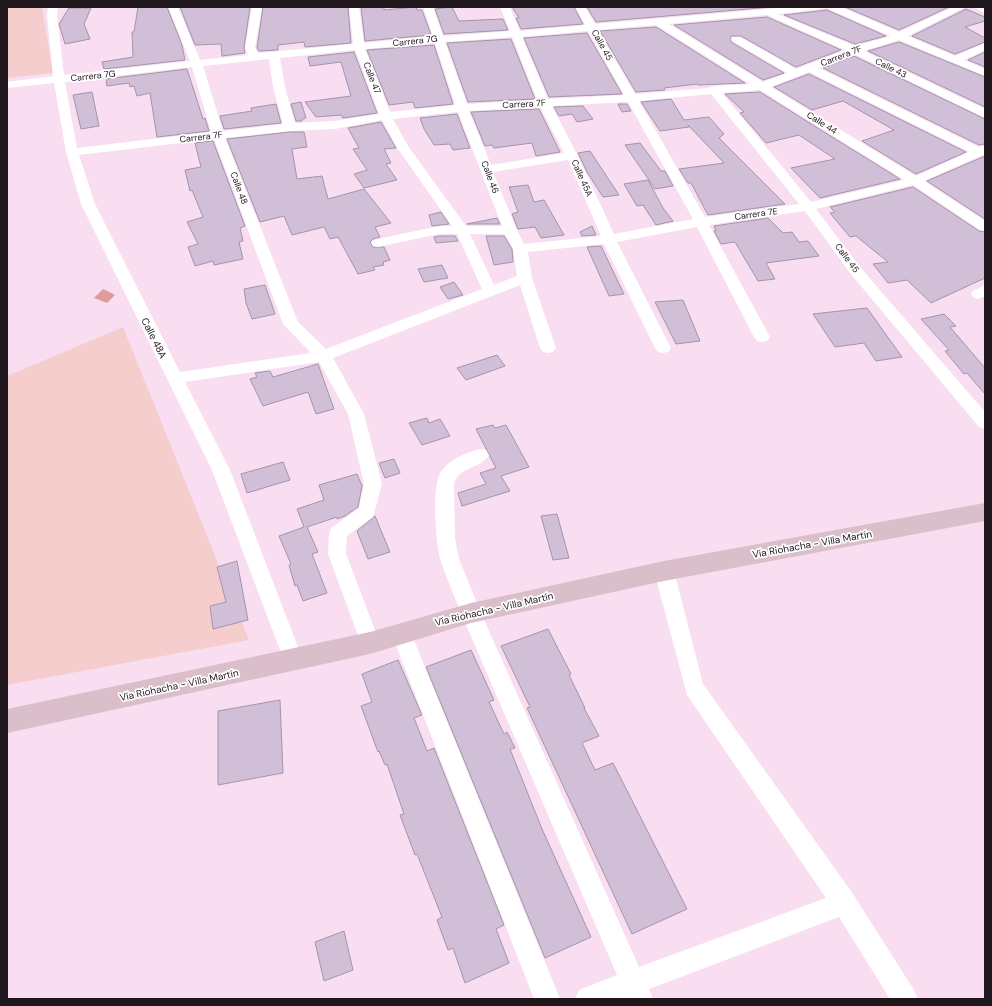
<svg xmlns="http://www.w3.org/2000/svg" width="992" height="1006" font-family="'DM Sans',sans-serif">
<style>
.green{fill:#f6cdcd}
.forest{fill:#df9a9b}
.building{fill:#d0bfd7;stroke:#a494ab}
.lines{fill:none;stroke-linecap:round;stroke-linejoin:round}
.street{fill:#fff;fill-rule:evenodd}
.secondary{fill:#dabec9;fill-rule:evenodd}
.labels{text-anchor:middle;dominant-baseline:central;stroke-width:3.5;stroke-linejoin:round;paint-order:stroke}
.far-street-label{font-size:9px;fill:#20171d;stroke:#fff}
.street-label{font-size:10px;fill:#20171d;stroke:#fff}
</style>
<rect width="100%" height="100%" fill="#f8def0"/>
<g class="green">
<path d="M7,7H42L53,73L7,78Z"/>
<path d="M123,327L249,640L7,685V376Z"/>
</g>
<path class="forest" d="M103,289L115,295L107,303L94,298Z"/>
<g class="building">
<path d="M138,7H167L182,45L185,60L104,69L102,62L133,57L132,32H134Z"/>
<path d="M180,7H250L244,48L245,53L222,56L221,44L195,45Z"/>
<path d="M263,7H348L351,43L305,47L304,42L278,45V50L259,51L257,48Z"/>
<path d="M361,7H384V10L416,7L417,10H422L431,35L365,41Z"/>
<path d="M452,7L459,21L503,19L508,30L444,34L435,9Z"/>
<path d="M512,7H574L583,24L521,29L516,18H519Z"/>
<path d="M587,7H772L596,22Z"/>
<path d="M845,7H949L899,30Z"/>
<path d="M69,8H91L84,24L90,39L65,44L59,24Z"/>
<path d="M966,9L985,17V21L965,27L985,38V42L955,54L912,36Z"/>
<path d="M827,10L886,36L855,44L784,15Z"/>
<path d="M767,17L841,50L796,67L741,36H731V42L784,73L763,80L674,25Z"/>
<path d="M656,27L745,83L698,85L697,84L664,88L665,90L636,92L600,31Z"/>
<path d="M587,33L622,94L549,97L524,38Z"/>
<path d="M511,39L535,99L468,102L447,43Z"/>
<path d="M899,42L985,77V107L868,51Z"/>
<path d="M434,45L453,104L415,108L413,102L389,105L367,50Z"/>
<path d="M354,52L377,113L343,118L341,115L316,117L305,102L351,96L341,62L310,66L308,57Z"/>
<path d="M985,52V67L968,60Z"/>
<path d="M854,56L985,119V144L979,145L823,68Z"/>
<path d="M187,69L203,119L205,118L209,131L157,137L150,93L137,96L134,86L130,87L129,83L107,86L106,79Z"/>
<path d="M809,74L966,152L916,174L862,141L894,130L843,101L812,110L774,87Z"/>
<path d="M92,92L99,126L81,129L73,95Z"/>
<path d="M760,92L832,137L900,179L820,198L791,168L835,159L799,135L766,143L740,113L744,112L725,94Z"/>
<path d="M671,99L684,120L709,117L724,134L719,138L785,204L708,215L691,183H688L679,169L724,163L688,125L689,127L660,131L641,102Z"/>
<path d="M301,102L306,118L302,119V121H296L291,104Z"/>
<path d="M276,104L281,123L224,129L220,116L252,111L251,108Z"/>
<path d="M618,104H627L631,111L622,112Z"/>
<path d="M583,106L593,119L577,122L572,114L559,116L554,107Z"/>
<path d="M539,109L560,152L536,156L532,143L494,148L492,145L485,146L471,112Z"/>
<path d="M457,114L470,148L453,150L450,144L434,145L424,129L420,118Z"/>
<path d="M381,122L396,148L384,149L391,163L386,164L397,180L364,188L354,174L367,170L353,149L359,148L348,128Z"/>
<path d="M290,132H304L307,147L292,149L297,179L322,176L328,199L364,189L391,223L375,227L380,237L373,239L370,242L373,247H384L390,260L383,262L384,265L373,267L375,270L358,274L338,237L330,239L324,227L292,235L284,216L260,222L227,139Z"/>
<path d="M213,141L245,226L240,228L243,241L239,242L243,259L214,265L213,261L195,266L188,247L198,244L187,222L203,217L192,190L190,191L185,170L201,167L195,143Z"/>
<path d="M640,143L661,171H665L673,186L655,189L625,145Z"/>
<path d="M590,151L619,195L603,197L587,172L578,153Z"/>
<path d="M985,156V219L927,181Z"/>
<path d="M648,180L663,208L673,221L656,225L643,205L637,206L624,184Z"/>
<path d="M528,185L534,202L544,200L564,235L541,238L535,227L518,229L512,214L518,212L509,187Z"/>
<path d="M913,187L979,231L985,232V278L931,303L907,280L888,283L873,264L888,262L856,236L850,237L830,213L835,212L830,207Z"/>
<path d="M441,212L449,224L432,226L429,215Z"/>
<path d="M497,218L500,224H467Z"/>
<path d="M768,218L783,233L792,232L799,242L808,241L819,256L766,263L775,279L758,281L735,242L721,244L714,231H716L714,226Z"/>
<path d="M592,226L596,235L582,236L580,232Z"/>
<path d="M439,236H455L458,241L436,243L434,237Z"/>
<path d="M486,236H504L512,249L513,262L494,265Z"/>
<path d="M601,246L624,294L609,296L587,247Z"/>
<path d="M442,265L448,278L424,282L418,269Z"/>
<path d="M454,282L463,295L448,299L440,287Z"/>
<path d="M265,285L275,314L252,319L246,303L244,289Z"/>
<path d="M683,300L700,341L676,344L655,302Z"/>
<path d="M867,308L902,357L876,361L864,343L835,347L813,314Z"/>
<path d="M944,314L956,326L950,327L985,368V394L967,373L964,374L945,351L949,350L921,319Z"/>
<path d="M497,355L505,366L466,380L457,368Z"/>
<path d="M318,364L334,409L316,414L308,392L263,406L250,379L257,377L255,373L270,371L273,377Z"/>
<path d="M427,418L429,423L440,419L450,436L422,445L409,423Z"/>
<path d="M493,425L495,428L506,425L529,467L501,476L510,491L462,506L458,493L486,484L480,473L496,468L476,429Z"/>
<path d="M394,459L400,473L385,478L379,463Z"/>
<path d="M283,462L290,480L247,493L241,474Z"/>
<path d="M357,474L362,486L358,507L345,516L337,519V517L307,527L318,552L312,554L327,593L303,601L297,585L295,586L289,565L291,564L279,536L304,527L297,509L324,500L319,485Z"/>
<path d="M557,514L569,558L553,560L541,516Z"/>
<path d="M375,516L390,552L368,559L357,531Z"/>
<path d="M237,561L248,620L213,629L210,606L226,602L217,567Z"/>
<path d="M548,629L571,674L569,675L585,708H584L599,736L582,743L595,770L613,763L687,909L632,934L527,708L530,707L501,646Z"/>
<path d="M471,650L494,700L489,702L504,734L507,732L515,748L510,749L542,829L591,937L545,958L426,667Z"/>
<path d="M398,660L422,715L414,718L427,751L434,748L504,925L496,929L509,963L465,983L453,948L448,950L437,920L442,917L417,854L415,855L400,815L404,814L387,764L385,765L379,751L378,752L361,706L372,702L362,674Z"/>
<path d="M280,700L283,773L218,785V711Z"/>
<path d="M344,931L353,970L324,981L315,942Z"/>
</g>
<g class="lines">
<g class="street">
<path d="M48,7H58L57,16L64,75L190,61L168,7H178L200,60L248,55L245,48L252,7H262L255,48L258,53L353,44L349,7H359L364,43L433,36L423,7H433L443,36L510,31L500,7H510L520,31L585,25L575,7H585L595,24L789,7H841L899,32L953,7H966L908,36L955,56L985,43V50L964,60L985,69V76L899,40L864,51L985,109V118L854,54L819,68L979,147L985,145V154L983,155L924,181L985,221V231L980,230L913,185L816,209L860,267L985,412V429L979,427L850,273L805,211L709,225L770,337L767,341L762,342L757,341L754,337L697,227L617,242L671,348L668,352L663,353L658,352L655,348L604,244L528,252L532,278L556,348L553,352L548,353L543,352L540,348L520,285L333,358L364,414L382,484L373,517L347,536L346,554L380,643L377,649L370,652L363,649L328,554L329,533L331,528L359,508L364,484L348,414L319,362L185,382L230,470L303,660L300,666L293,669L286,666L212,470L81,204L66,152L54,83L7,88V82L53,76L47,16ZM828,8V9L890,36L855,46L778,14ZM767,15L845,50L796,69L740,37H732L731,39L732,41L787,73L763,82L669,24ZM656,25L750,84L713,86L708,88L635,94L598,30ZM588,31L624,95L548,99L522,37ZM512,37L537,100L467,104L445,42ZM435,43L455,105L390,112L365,49ZM355,50L379,114L335,121L295,123L285,87L280,58ZM269,59L273,87L283,124L223,131L203,66ZM192,67L211,132L77,148L65,82ZM809,72L969,152L916,176L771,87ZM760,90L904,180L811,202L722,93ZM711,94L799,204L705,217L639,101ZM628,102L693,219L614,234L578,156L552,106ZM540,107L564,153L491,165L469,111ZM458,112L502,226H466L408,146L393,119ZM382,120L396,146L452,226H439L373,240L371,243L373,246L378,247L439,234H457L482,289L326,349L298,322L225,138L290,131L335,129ZM214,139L283,324L311,353L180,372L95,204L79,155ZM568,160L601,236L524,244L517,230L493,172ZM470,234H505L513,249L517,276L494,285Z"/>
<path d="M973,7H985V13Z"/>
<path d="M985,285V296L978,299L973,297L971,294L973,291Z"/>
<path d="M480,449L486,450L489,455C481,469 459,466 454,484L455,539L459,559L481,613L639,967L826,898L687,695L654,571L657,565L664,563L671,565L674,571L703,684L853,894L914,990L918,999H890L839,917L649,989L653,999H627L626,998L575,999L579,990L617,975L461,613C454,595 446,577 440,559C436,541 430,482 443,469C451,459 468,452 480,449Z"/>
<path d="M401,624L408,627L411,633L560,999H534L391,633L394,627Z"/>
</g>
<path class="secondary" d="M985,503V521L664,581L471,623L370,654L7,733V709L370,632L471,603L664,561Z"/>
</g>
<g class="labels">
<g class="far-street-label">
<text transform="translate(415 41) rotate(-6)">Carrera 7G</text>
<text transform="translate(602 45) rotate(61)">Calle 45</text>
<text transform="translate(841 56) rotate(-21)">Carrera 7F</text>
<text transform="translate(891 68) rotate(26)">Calle 43</text>
<text transform="translate(93 76) rotate(-6)">Carrera 7G</text>
<text transform="translate(372 78) rotate(69)">Calle 47</text>
<text transform="translate(524 104) rotate(-3)">Carrera 7F</text>
<text transform="translate(822 123) rotate(32)">Calle 44</text>
<text transform="translate(201 137) rotate(-7)">Carrera 7F</text>
<text transform="translate(490 177) rotate(69)">Calle 46</text>
<text transform="translate(582 178) rotate(66)">Calle 45A</text>
<text transform="translate(239 188) rotate(69)">Calle 48</text>
<text transform="translate(756 214) rotate(-8)">Carrera 7E</text>
<text transform="translate(847 258) rotate(53)">Calle 45</text>
</g>
<g class="street-label">
<text transform="translate(154 338) rotate(63)">Calle 48A</text>
<text transform="translate(812 544) rotate(-10)">Vía Riohacha - Villa Martín</text>
<text transform="translate(494 609) rotate(-13)">Vía Riohacha - Villa Martín</text>
<text transform="translate(179 685) rotate(-12)">Vía Riohacha - Villa Martín</text>
</g>
</g>
<rect width="992" height="1006" fill="none" stroke="#20171d" stroke-width="16"/>
</svg>
